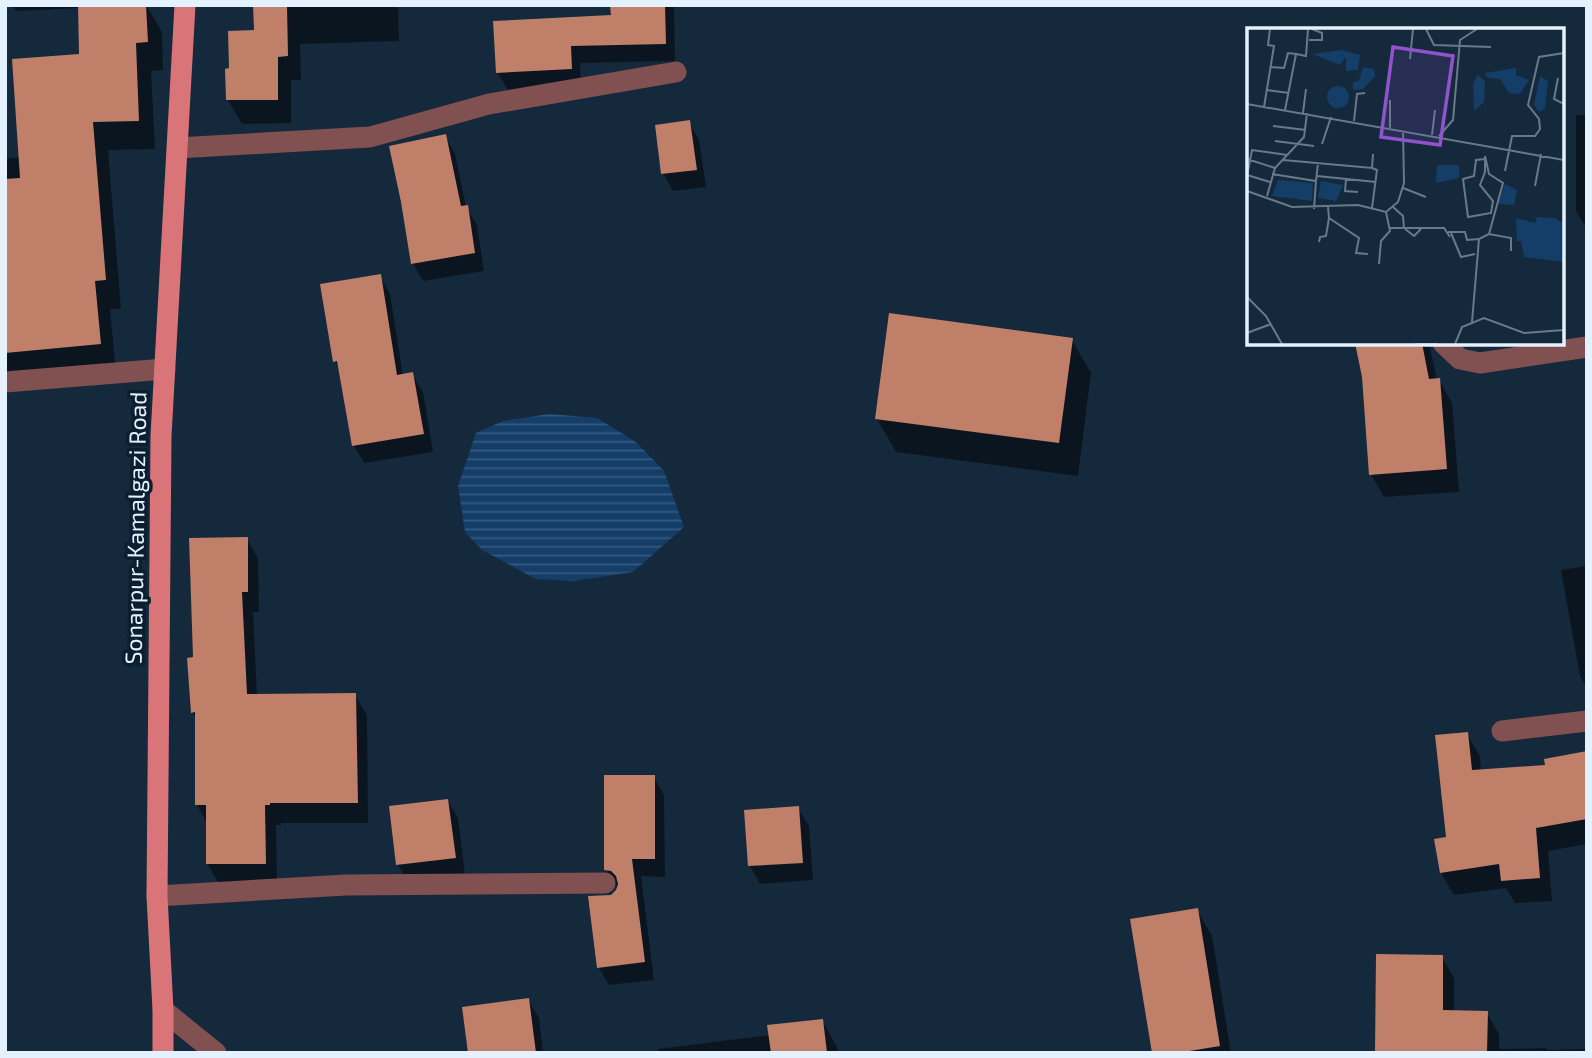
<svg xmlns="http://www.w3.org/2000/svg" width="1592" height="1058" font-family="'Exo 2',sans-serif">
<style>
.water{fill:url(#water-rules)}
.shadow{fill:#0007}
.building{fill:#bf7f69}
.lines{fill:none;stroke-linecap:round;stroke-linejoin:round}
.minor{stroke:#815050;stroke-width:21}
.major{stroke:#d97578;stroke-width:21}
.labels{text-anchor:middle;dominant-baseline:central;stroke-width:7;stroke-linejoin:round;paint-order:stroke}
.street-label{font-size:23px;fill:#e4f1fe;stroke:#0b1f31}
.inset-road{fill:none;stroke:#68798a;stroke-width:2}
.view{fill:#9053cc;fill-opacity:0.15;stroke:#9053cc;stroke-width:3.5}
.inset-edge{fill:none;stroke:#e4f1fe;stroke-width:3.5}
</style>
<defs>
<pattern id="water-rules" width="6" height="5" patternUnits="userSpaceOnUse" patternTransform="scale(1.75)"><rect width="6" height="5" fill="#143e68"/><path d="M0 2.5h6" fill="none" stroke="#365a7f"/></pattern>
</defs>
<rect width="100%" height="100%" fill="#15293c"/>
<path class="water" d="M549,414L597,418L636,442L664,471L684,527L633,572L574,581L536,579L482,550L465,532L458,486L476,433L503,421Z"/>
<g class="shadow">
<path d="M12,5H146L162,32L163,70L151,71L155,149L108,150L121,309H110L116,372L5,383V159L20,157L81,56L80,8L16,11Z"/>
<path d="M255,5H398L399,41L300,44L301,80H291V123L242,124L228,100L231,70L256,32Z"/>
<path d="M612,5H674L675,61L580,63L581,87L508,90L497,72L612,17Z"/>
<path d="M1576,115H1587V229L1576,211Z"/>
<path d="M689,122L699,140L706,187L673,191L663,173Z"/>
<path d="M445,136L455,154L466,207L477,225L484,271L423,281L413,263Z"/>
<path d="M380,276L390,294L403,376L412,374L423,392L433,452L364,463L354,446L341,372L335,361Z"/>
<path d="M1072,340L1091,373L1078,476L896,452L877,419Z"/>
<path d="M1356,343H1429L1437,380H1439L1452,403L1459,492L1384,497L1371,474L1363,377Z"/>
<path d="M247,539L258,559L259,612H253L257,696L355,695L367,715L368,823H281V825H276L277,883L219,884L207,863V823L197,805V719L192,712L194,659Z"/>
<path d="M1587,566V688L1580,676L1561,570Z"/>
<path d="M1467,734L1480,756L1481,771L1547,766L1587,753V844L1548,851L1552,901L1515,903L1506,888L1454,895L1441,873L1436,840L1448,839Z"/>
<path d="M654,777L664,795L665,877L641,876L654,980L609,985L599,968L612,896L618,888H617L606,869Z"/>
<path d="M447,800L458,818L465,875L409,883L398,865L391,807Z"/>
<path d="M798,808L809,826L813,880L760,884L750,866L746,811Z"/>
<path d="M1197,910L1212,936L1231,1053H1154Z"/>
<path d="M1442,957L1454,978V1012L1487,1013L1499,1034V1049L1546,1048L1548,1050L1587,1049V1053H1377Z"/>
<path d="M528,1000L539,1018L543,1053H469Z"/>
<path d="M822,1020L837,1047L838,1053H658V1049L770,1035Z"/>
</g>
<g class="building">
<path d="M78,5H146L148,42L136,43L139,121L93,122L106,280L95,281L101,344L5,353V179L20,178L12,59L79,54Z"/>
<path d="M253,5H287L288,56L278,57V100H226L225,69L229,68L228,31L254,30Z"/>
<path d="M610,5H665L666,44L571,46L572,69L496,73L493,21L611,15Z"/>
<path d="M690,120L697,170L661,174L655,125Z"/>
<path d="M446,134L461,206L468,205L475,253L411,264L401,202L389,146Z"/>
<path d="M381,274L397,375L413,372L424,434L352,446L337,361L333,362L320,284Z"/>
<path d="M889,313L1073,338L1059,443L875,419Z"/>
<path d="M1355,343H1422L1429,379L1440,378L1447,469L1369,475L1362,377Z"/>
<path d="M248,537V592H242L247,694L356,693L358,803H270V805H265L266,864H206V805H195V712L191,713L187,658L193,657L189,538Z"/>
<path d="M1468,732L1472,770L1545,765L1544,759L1587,751V819L1536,828L1540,878L1501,881L1499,864L1440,873L1434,839L1446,837L1435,735Z"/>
<path d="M604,775H655V859H632L645,962L597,968L588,896L611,895L616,890L618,884L616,876L611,871L604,870Z"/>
<path d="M448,799L456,858L396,865L389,806Z"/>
<path d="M799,806L803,863L748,866L744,810Z"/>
<path d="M1198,908L1220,1046L1177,1053H1152L1130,919Z"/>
<path d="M1376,954L1443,955V1010L1488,1011L1487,1053H1375Z"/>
<path d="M529,998L536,1053H468L462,1007Z"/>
<path d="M823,1019L827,1053H771L767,1025Z"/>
</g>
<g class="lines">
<g class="minor">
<path d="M177,148L370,137L489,104L676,72"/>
<path d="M1443,343L1460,359L1480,363L1587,347"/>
<path d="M5,382L165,369"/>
<path d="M1502,731L1587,721"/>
<path d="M157,896L346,885L605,883"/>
<path d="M163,1010L216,1053"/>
</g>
<path class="major" d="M163,1053V1010L157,896L161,436L185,5"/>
</g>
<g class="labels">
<g class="street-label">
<text transform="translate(135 528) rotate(-89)">Sonarpur-Kamalgazi Road</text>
</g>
</g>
<g transform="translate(1247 28)">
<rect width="317" height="317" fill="#15293c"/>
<path d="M95,22L113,27L111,42L99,43V29L93,37L65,26ZM116,39L127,41L128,48L116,61L106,62V54L112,53ZM269,40V47L282,52L273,66L262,65L253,51L240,50L238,45ZM231,47L238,53L237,74L227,83L226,55ZM293,48L301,53L298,81L291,84L287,76ZM80 69a11 11 0 1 1 22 0a11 11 0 1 1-22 0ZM190,137H212V150L189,155ZM31,152L66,155L65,173L25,168ZM74,153L96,157L89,173L71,170ZM258,156L270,162L267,177L251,176ZM290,189L308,190L317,196V234L277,229L274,213H270L269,190L288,195Z" fill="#143e68"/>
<path class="inset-road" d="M179,1L187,17L244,19M62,12H75V5L65,1M163,31L166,1M24,39L37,40L41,25L49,26M311,50L307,71L317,76M20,62L42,65M143,72V100M0,76L317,132M17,79L27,18L21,17L23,1M38,82L49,26L59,28L61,1M56,85L59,61M107,93L110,66L118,65M26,98L59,102M185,107L188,82M192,108L206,92L213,12L230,1M28,113L67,118M75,116L84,89M238,128L242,146L256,155L242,206M0,131L28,140M238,131L229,132L227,148L216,151L221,189L244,185L246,173L233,157L238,144V128M36,132L125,140L126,126M258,143L265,108H288L293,101L292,91L281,77L292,29L317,25M25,146L69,153L71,135M0,147L23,154M0,148L5,122L40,127M70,148L129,154M99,151L98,163L111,164M288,158L294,126M156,160L179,169M0,163L45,179L111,177L139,184L151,174L157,155L156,103M20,168L28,140L57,109L60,85M81,179L82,190L112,210L109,225L121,226M146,179L156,188L157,201M125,180L130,142L125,140M67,181L69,153M143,200H197L203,209M158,201L167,208L174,201M201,204H218L220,212L232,211M204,205L214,229L228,226M72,214L73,209L79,208L82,190M132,236L134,213L143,203L139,184M0,269L19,288L35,316M225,294L232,211L242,206L264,210V223M0,305L24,296M168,316H191M208,316L215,299L237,290L277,305L317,302"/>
<path class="view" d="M146,19L206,28L193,117L134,109Z"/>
<rect width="317" height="317" class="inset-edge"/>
</g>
<rect width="1592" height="1058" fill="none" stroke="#e4f1fe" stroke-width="14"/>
</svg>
